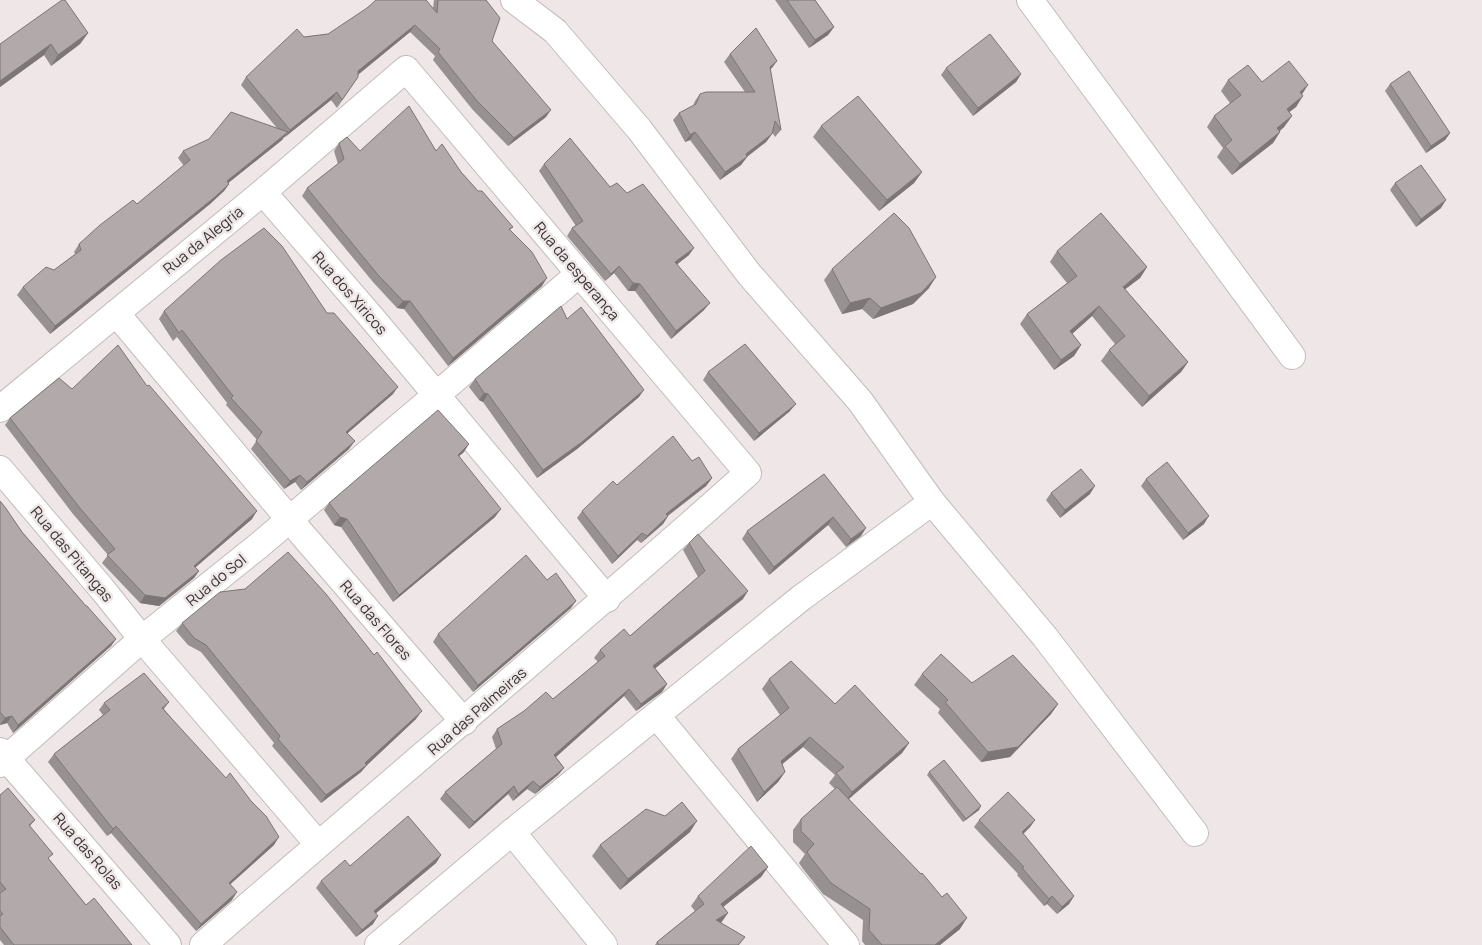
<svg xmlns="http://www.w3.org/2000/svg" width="1482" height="945" font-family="Manrope,sans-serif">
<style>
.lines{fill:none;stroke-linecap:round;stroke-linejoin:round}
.minor-casing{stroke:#c3bbbc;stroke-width:28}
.minor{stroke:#fff;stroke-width:26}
.wall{fill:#989192}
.shaded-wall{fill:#7c7677}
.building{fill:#b1a9aa;stroke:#7c7677}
.labels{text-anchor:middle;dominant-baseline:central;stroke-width:5;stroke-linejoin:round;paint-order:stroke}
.street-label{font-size:15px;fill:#373434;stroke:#eee6e7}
</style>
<rect width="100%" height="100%" fill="#eee6e7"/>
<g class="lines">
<g class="minor-casing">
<g id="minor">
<path d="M514,0L555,31L639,129L749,274L860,401L932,502L1045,637L1195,833"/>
<path d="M1030,0L1292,356"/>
<path d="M263,192L372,318L607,599"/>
<path d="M116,313L289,519L464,722"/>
<path d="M0,409L263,192L406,69L748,473C569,633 383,787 203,945"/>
<path d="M0,469L103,590L142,639L318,844"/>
<path d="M657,716L846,945"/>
<path d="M0,751L168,945"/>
<path d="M0,764L142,639L257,547L579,274"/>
<path d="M512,832L604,945"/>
<path d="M378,945L512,832L801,598L932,502"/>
</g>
</g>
<use href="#minor" class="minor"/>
</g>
<g class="wall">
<path d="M434,0H486L492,41L546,117L508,146L472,109L433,60L435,56L410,32L358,74V77L337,108L331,100L285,137H284L282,140L228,183L229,184L224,191L210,204L50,334L17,295L23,287L54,270L75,254L74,252L79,244L137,204L184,166L178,158L183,151L277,128L241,85L246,77L304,37L328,34L433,8Z"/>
<path d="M775,0H815L834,27L828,35L809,48Z"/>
<path d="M88,33L80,44L51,66L44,55L0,87V44Z"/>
<path d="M730,54L777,61L770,69L781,130L775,137L772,132V134L766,142L747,157L741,165L720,180L690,140L685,142L673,120L679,113L693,106L695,101L700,94L745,92L724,62Z"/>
<path d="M946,68L1021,74L1016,82L973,116L941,75Z"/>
<path d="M1228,80L1262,82L1302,94L1296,107L1289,112L1292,116L1284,127L1280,131V132L1273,143L1232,175L1217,157L1223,148L1207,127L1214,116L1230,103L1221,91Z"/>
<path d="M1390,84L1450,133L1445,140L1426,153L1385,91Z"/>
<path d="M821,126L922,172L914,183L879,211L813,137Z"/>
<path d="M339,143L360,151H436L461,172L478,191L513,227L510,230L542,286L448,366L404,309L397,308L373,282L302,196L307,188L338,164L334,151Z"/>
<path d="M544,164L610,187L689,255L677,264L704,310L671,339L635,291H628L614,273L605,281L567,236L572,228L576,226L539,171Z"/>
<path d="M1395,183L1441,208L1416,227L1390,190Z"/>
<path d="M1057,251L1147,267L1140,278L1125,289L1188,362L1181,372L1142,407L1101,361L1109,350L1115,344L1092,316L1072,334L1081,345L1074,356L1054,370L1020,324L1027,314L1067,283L1050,262Z"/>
<path d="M832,269L929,288L913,304L873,319L862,309L842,314L824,280Z"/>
<path d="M164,311L327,313L393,394L347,433L349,449L301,490L295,482L284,489L251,449L257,440L226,405L227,403L177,337L173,341L159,319Z"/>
<path d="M567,319L639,397L577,449L537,478L483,402L479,400L469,387L475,379Z"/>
<path d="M708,372L790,411L754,441L703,380Z"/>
<path d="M147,386L252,519L195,567L199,571L194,578L159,606L140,603L102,563L108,555L73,514L5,425L10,418L72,389Z"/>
<path d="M464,452L459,456L495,517L393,602L341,527L334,525L324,510L329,503Z"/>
<path d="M692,461L712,478L706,486L668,516L663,524L641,543L637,540L612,564L577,518L582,511L617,485Z"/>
<path d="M824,474L861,536L846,547L828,525L769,575L742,539L747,531Z"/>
<path d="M1146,479L1204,524L1183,540L1141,486Z"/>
<path d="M1051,493L1090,494L1060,518L1046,500Z"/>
<path d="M0,501L22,532L86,606L116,639L111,646L13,733L7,723L0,725Z"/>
<path d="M689,543L743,599L655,668L667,684L662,692L636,711L624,696L556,757L564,768L558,775L535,794L527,789L513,801L508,794L469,829L440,799L445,792L496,749L492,737L497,729L524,711L553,699L598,662L594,658L600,650L630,636L698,577L683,550Z"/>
<path d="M547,580L571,608L473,692L433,642L438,634Z"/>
<path d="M182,623L416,719L367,765L361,772L321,803L272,746L274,743L201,652L188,645L176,631Z"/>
<path d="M922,674L972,683L1058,704L1051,714L1010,757L981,762L938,713L940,709L914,685Z"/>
<path d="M769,679L835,704L909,743L902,753L849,799L960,929L940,945H865L862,941L863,920L823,894L803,869L799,863L805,854L793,842V830L801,819L835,789L829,783L835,775L803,747L782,764L785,772L778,782L757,802L731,759L738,749L780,715L762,689Z"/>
<path d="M169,702L164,709L274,845L230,884L232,900L196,931L111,833L107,836L48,762L54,754L103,715L99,710L104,703Z"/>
<path d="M929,772L979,810L963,822L927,775Z"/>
<path d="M0,795L35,820L30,826L49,859L86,905L132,945H4L0,940Z"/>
<path d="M979,820H1035L1030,827L1023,834L1074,896L1069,904L1057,914L1047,904L1044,906L1017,875L1018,874L974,827Z"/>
<path d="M690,832L620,890L592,856L600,845Z"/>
<path d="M441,855L436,863L376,913L373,924L356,937L316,888L321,881L350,866Z"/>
<path d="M768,867L761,877L723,907L721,923L745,937L739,945H655L657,942L695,911L691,906L698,896Z"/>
</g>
<g class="shaded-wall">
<path d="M415,25L410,32L353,79L358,71Z"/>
<path d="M834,27L828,35L809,48L815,40Z"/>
<path d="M88,33L80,44L51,66L58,55Z"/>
<path d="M51,44L44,55L0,87V81Z"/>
<path d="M777,61L772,68L764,74L770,67Z"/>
<path d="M1021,74L1016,82L973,116L978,108Z"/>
<path d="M1308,85L1301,96L1300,92Z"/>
<path d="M337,92L331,100L285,137L290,130Z"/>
<path d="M1303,96L1296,107L1279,120L1287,109Z"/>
<path d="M551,110L546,117L508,146L514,138Z"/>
<path d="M1292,116L1284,127L1270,139L1277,128Z"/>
<path d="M288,132L282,140L222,188L227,181Z"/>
<path d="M695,132L690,140L685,142L690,135Z"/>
<path d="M1280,132L1273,143L1232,175L1240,164Z"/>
<path d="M1450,133L1445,140L1426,153L1431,146Z"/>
<path d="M772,134L766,142L741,161L746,154Z"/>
<path d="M747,157L741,165L720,180L725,172Z"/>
<path d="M922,172L914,183L879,211L887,200Z"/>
<path d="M229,184L224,191L210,204L50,334L55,326Z"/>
<path d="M1446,200L1441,208L1416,227L1421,219Z"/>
<path d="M694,248L689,255L670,270L675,262Z"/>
<path d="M619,266L614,273L605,281L611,274Z"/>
<path d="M1147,267L1140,278L1115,297L1123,287Z"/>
<path d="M936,277L929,288L913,304L873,319L881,308Z"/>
<path d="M547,278L542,286L448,366L453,358Z"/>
<path d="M633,283L640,284L635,291H628Z"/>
<path d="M870,298L862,309L842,314L850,303Z"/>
<path d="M403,301H410L404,309L397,308Z"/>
<path d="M710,303L704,310L671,339L676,331Z"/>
<path d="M1099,306L1092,316L1063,342L1070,331Z"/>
<path d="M1081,345L1074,356L1054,370L1061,360Z"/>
<path d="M1188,362L1181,372L1142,407L1149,396Z"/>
<path d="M398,387L393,394L341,439L346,432Z"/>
<path d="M644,390L639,397L577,449L537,478L543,470Z"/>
<path d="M484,393L488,394L483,402L479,400Z"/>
<path d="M796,404L790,411L754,441L759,433Z"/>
<path d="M355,441L349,449L301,490L307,482Z"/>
<path d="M469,444L464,452L452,462L458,455Z"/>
<path d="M300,475L295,482L284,489L290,481Z"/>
<path d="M712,478L706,486L660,521L666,514Z"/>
<path d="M1095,486L1090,494L1060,518L1065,510Z"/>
<path d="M501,509L495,517L393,602L399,595Z"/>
<path d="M257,511L252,519L189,573L194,566Z"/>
<path d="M668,516L663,524L641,543L647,536Z"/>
<path d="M1209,516L1204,524L1183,540L1188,533Z"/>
<path d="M340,517L347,519L341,527L334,525Z"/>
<path d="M833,517L828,525L769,575L774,567Z"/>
<path d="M866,528L861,536L846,547L851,539Z"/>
<path d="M642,533L637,540L612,564L618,556Z"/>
<path d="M199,571L194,578L159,606L140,603L145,595Z"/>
<path d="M748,591L743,599L648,674L653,666Z"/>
<path d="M576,601L571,608L473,692L478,685Z"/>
<path d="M116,639L111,646L13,733L18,725Z"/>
<path d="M667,684L662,692L636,711L641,704Z"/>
<path d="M629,689L624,696L549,763L554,755Z"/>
<path d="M1058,704L1051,714L1010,757L981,762L988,752Z"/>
<path d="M422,711L416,719L367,765L361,772L321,803L326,795L365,763Z"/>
<path d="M12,716L7,723L0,725L5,718Z"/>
<path d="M810,737L803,747L774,771L781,761Z"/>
<path d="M909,743L902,753L845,802L852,792Z"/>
<path d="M564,768L558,775L535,794L540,787Z"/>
<path d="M785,772L778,782L757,802L764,792Z"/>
<path d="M533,781L527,789L513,801L518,794Z"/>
<path d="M514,786L508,794L469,829L474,822Z"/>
<path d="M981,806L979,810L963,822L966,819Z"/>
<path d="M1035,820L1030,827L1017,840L1022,832Z"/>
<path d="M697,821L690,832L620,890L628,879Z"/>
<path d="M116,826L111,833L107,836L113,829Z"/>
<path d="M279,837L274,845L224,890L229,883Z"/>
<path d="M441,855L436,863L369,919L374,911Z"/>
<path d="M768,867L761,877L714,914L721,904Z"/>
<path d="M237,892L232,900L196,931L201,924Z"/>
<path d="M1052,896L1047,904L1044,906L1049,899Z"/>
<path d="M1074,896L1069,904L1057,914L1062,907Z"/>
<path d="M728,913L721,923L716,920Z"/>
<path d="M378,916L373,924L356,937L362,930Z"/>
<path d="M967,918L960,929L940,945H935Z"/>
</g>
<g class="building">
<path d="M62,0H65L88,33L58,55L51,44L0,81V44Z"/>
<path d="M376,0H426L437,13L438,0H486L500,18L492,41L551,110L514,138L477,101L438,52L440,49L415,25L358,71V77L342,100L337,92L290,130L246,77L297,29L304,37L328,34L367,8Z"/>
<path d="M787,0H815L834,27L815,40Z"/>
<path d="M756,28L777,61L770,67L781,130L775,121L772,134L746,154L747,157L725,172L695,132L690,135L679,113L696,104L700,94L706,92H755L730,54Z"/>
<path d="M990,34L1021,74L978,108L946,68Z"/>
<path d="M1289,61L1308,85L1300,92L1303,96L1287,109L1292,116L1277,128L1280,132L1240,164L1225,146L1232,140L1214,116L1241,95L1228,80L1248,65L1262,82Z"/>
<path d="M1409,71L1450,133L1431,146L1390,84Z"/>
<path d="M858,96L922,172L887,200L821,126Z"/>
<path d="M409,106L436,151L442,144L461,172L478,191H482L513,227L509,229L532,252L547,278L453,358L410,301H403L378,275L307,188L344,159L339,143L347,137L360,151Z"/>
<path d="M231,112L288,132L227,181L229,184L215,197L55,326L23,287L46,267L54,270L81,250L79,244L100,225L133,200L137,204L190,160L183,151L209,139Z"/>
<path d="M570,138L610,187L617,183L627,193L643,184L694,248L675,262L710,303L676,331L640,284L633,283L619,266L611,274L572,228L583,221L544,164Z"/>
<path d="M1421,165L1446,200L1421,219L1395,183Z"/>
<path d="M894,213L909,228L936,277L921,293L881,308L870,298L850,303L832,269Z"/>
<path d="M1101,213L1147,267L1123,287L1188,362L1149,396L1109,350L1125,336L1099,306L1070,331L1081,345L1061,360L1027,314L1077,276L1057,251Z"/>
<path d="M264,228L282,246L327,313H334L398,387L346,432L355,441L307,482L300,475L290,481L256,441L262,432L231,398L233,396L182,330L179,333L164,311L221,260Z"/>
<path d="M561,306L567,319L581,307L644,390L582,442L543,470L488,394L484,393L475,379Z"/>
<path d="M745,344L796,404L759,433L708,372Z"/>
<path d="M118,345L147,386L149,385L257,511L194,566L199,571L165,598L145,595L107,555L115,549L79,507L10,418L59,378L72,389Z"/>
<path d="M438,410L469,444L458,455L501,509L399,595L347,519L340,517L329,503Z"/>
<path d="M673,436L692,461L699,457L712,478L666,514L668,516L647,536L642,533L618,556L582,511L613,481L617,485Z"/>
<path d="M1167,462L1209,516L1188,533L1146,479Z"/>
<path d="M1081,469L1095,486L1065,510L1051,493Z"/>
<path d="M824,474L866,528L851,539L833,517L774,567L747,531Z"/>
<path d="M0,501L5,507L22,532L86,606H87L116,639L18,725L12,716L5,718L0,712Z"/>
<path d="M698,534L748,591L653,666L667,684L641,704L629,689L554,755L564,768L540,787L533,781L518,794L514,786L474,822L445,792L502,744L497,729L524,711L546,692L553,699L605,656L600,650L624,629L630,636L705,571L689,543Z"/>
<path d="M288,552L326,594L374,655L377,652L422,711L365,763L367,765L326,795L278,739L280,736L206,645L194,638L182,623L220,592L245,589Z"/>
<path d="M526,555L547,580L556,573L576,601L478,685L438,634Z"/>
<path d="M941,654L972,683L1013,655L1058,704L1018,747L988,752L945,702L948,700L922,674Z"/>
<path d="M791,661L835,704L855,685L909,743L852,792L836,773L844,767L810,737L781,761L785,772L764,792L738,749L789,708L769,679Z"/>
<path d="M144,673L169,702L162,708L226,778L230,773L251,801L266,816L279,837L229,883L237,892L201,924L116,826L113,829L54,754L110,710L104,703Z"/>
<path d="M944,760L981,806L966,819L929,772Z"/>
<path d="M837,787L921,874L922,873L942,897L947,893L967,918L935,945H882L869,930L870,909L831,883L811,858L807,852L814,844L801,831V819Z"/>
<path d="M8,788L35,820L29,825L53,854L48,858L86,905L94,898L132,945H14L0,927V916L3,914L0,911V893L6,889L0,882V795Z"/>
<path d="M1008,792L1035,820L1022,832L1074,896L1062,907L1052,896L1049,899L1022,868L1024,867L979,820Z"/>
<path d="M682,802L697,821L628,879L600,845L646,809L665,816Z"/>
<path d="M408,816L441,855L374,911L378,916L362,930L321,881L345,860L350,866Z"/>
<path d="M751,846L768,867L721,904L728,913L716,920L745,937L738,945H659L657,942L704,904L698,896Z"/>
</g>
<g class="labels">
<g class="street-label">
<text transform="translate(203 240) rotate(-39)">Rua da Alegria</text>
<text transform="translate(577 271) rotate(50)">Rua da esperança</text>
<text transform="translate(350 293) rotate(49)">Rua dos Xiricos</text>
<text transform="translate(72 554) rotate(50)">Rua das Pitangas</text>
<text transform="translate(216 580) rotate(-39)">Rua do Sol</text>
<text transform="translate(376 620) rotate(49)">Rua das Flores</text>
<text transform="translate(477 711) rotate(-41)">Rua das Palmeiras</text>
<text transform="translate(88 851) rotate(49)">Rua das Rolas</text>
</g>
</g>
</svg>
